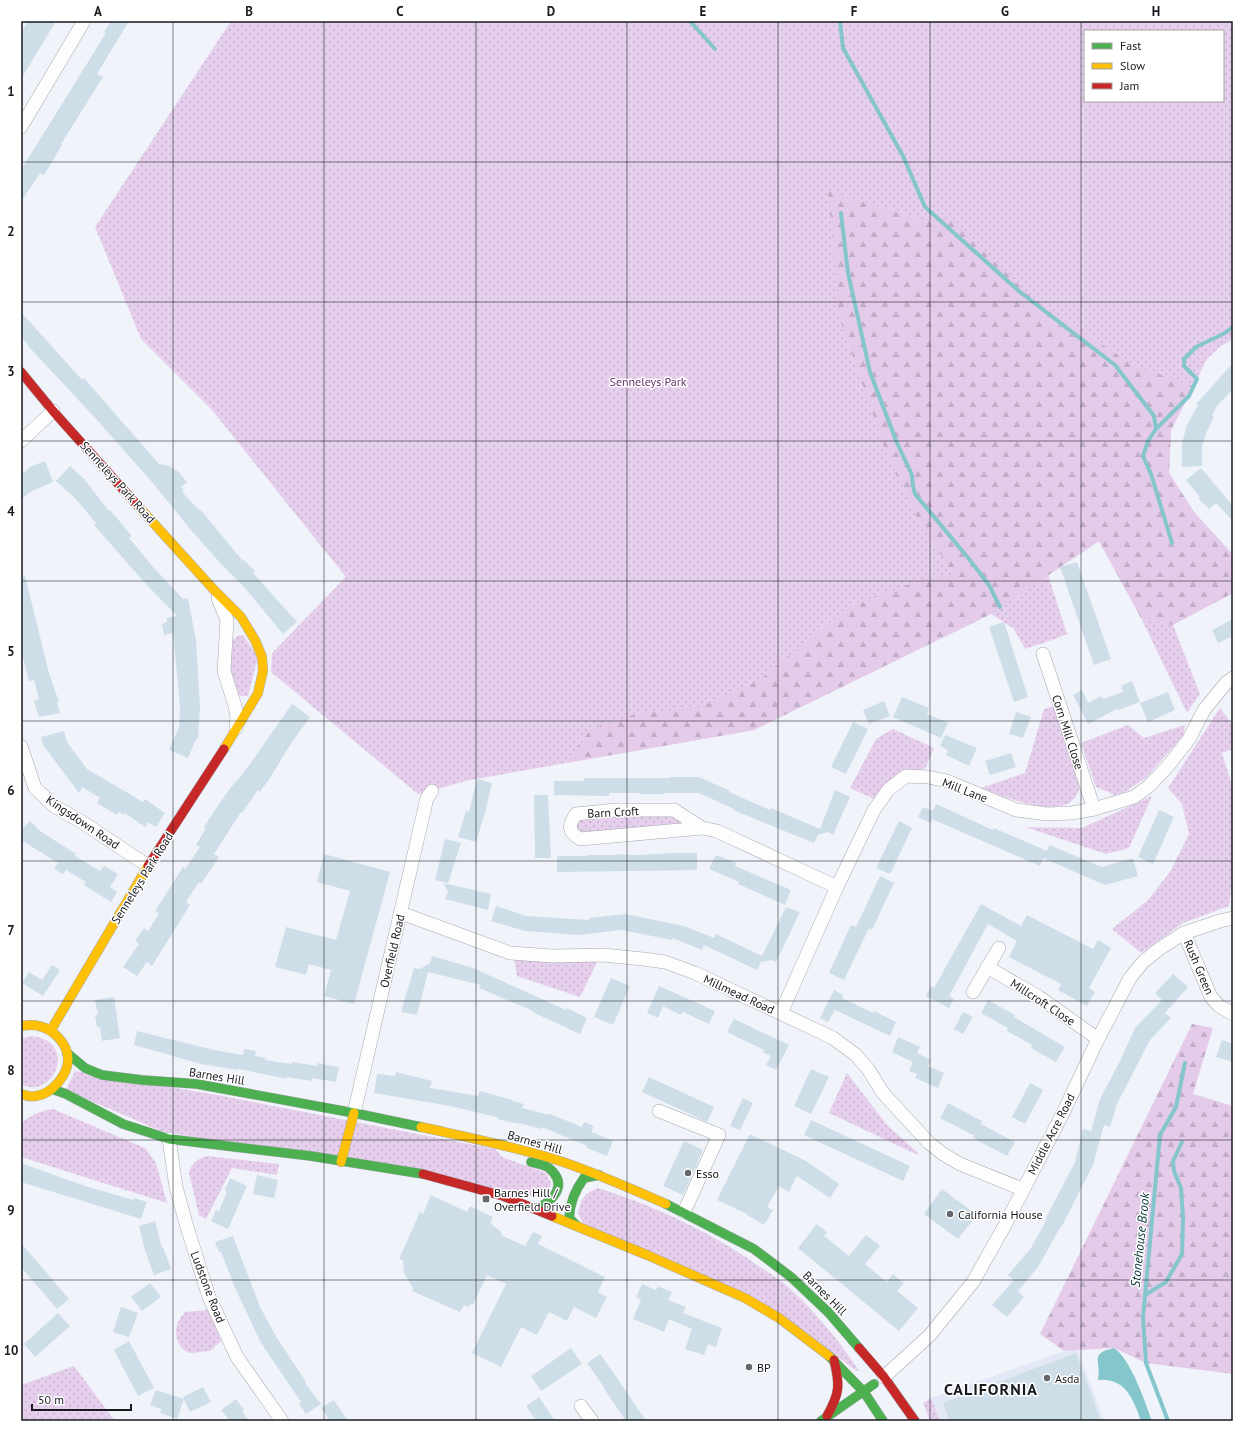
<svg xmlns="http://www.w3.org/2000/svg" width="1254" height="1442" font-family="'PT Sans',sans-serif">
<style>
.built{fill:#e2e8f6}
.green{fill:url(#green-dots);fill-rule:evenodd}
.forest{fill:url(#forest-firs)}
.water{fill:#84c6cc}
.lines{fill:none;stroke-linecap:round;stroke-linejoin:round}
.stream{stroke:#84c6cc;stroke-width:4}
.building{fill:#cedee8}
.street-casing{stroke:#a6a8ae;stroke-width:14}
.fast-casing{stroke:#a6a8ae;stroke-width:10}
.slow-casing{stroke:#a6a8ae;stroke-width:10}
.jam-casing{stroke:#a6a8ae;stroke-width:10}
.street{stroke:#fdfdfe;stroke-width:13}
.fast{stroke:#4caf50;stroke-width:9}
.slow{stroke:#ffc107;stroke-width:9}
.jam{stroke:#c62828;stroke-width:9}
.grid{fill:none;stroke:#181a1e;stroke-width:1;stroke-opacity:0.55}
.poi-dot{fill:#64666b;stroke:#fff;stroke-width:1.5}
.labels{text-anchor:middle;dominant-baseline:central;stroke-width:3;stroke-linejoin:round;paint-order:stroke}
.park-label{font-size:12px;fill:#69306e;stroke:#fff}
.street-label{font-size:12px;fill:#181a1e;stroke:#fff}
.poi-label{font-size:12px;fill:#181a1e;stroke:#fff;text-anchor:start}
.water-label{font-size:13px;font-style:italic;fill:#043335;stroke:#fff}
.district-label{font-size:16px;font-weight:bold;letter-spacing:1px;fill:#181a1e;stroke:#fff}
.neatline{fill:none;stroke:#181a1e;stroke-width:1.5}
.grid-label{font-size:13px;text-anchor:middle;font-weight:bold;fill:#181a1e}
</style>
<defs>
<pattern id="green-dots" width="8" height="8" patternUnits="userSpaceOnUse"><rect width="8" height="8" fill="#e6cfec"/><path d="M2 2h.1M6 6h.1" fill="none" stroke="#c5b1ca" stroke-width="1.8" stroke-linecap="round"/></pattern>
<pattern id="forest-firs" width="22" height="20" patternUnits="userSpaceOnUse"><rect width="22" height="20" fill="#e4cbea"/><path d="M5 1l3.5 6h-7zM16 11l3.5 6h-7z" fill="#c3aec8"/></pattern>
</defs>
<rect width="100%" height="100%" fill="#f0f3fa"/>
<path class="built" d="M1078,1350L1104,1421H940L931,1398L1064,1351Z"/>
<g class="green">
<path d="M231,21H1233V339L1220,347L1207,359L1171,430L1169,473L1194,512L1233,555V593L1173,625L1200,694L1187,713L1141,618L1099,541L1048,575L1067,634L1055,639L1025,649L1014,629L991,614L754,730L470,780L418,794L271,672L272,653L346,577L212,410L141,339L95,227ZM1085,31H1223V101H1085Z"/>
<path d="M243,635L258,657L248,696C243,696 237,696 234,691C230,685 228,651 231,644C232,641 235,639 237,636Z"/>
<path d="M1056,705L1081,784C1079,791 1075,801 1067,804C1042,813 1004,797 981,788L1025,773L1044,709Z"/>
<path d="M1220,708L1233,725V749L1222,753L1233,788V875L1229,906L1183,923L1141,953L1112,929L1148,900L1170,872L1189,834L1182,804L1168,788Z"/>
<path d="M1128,725L1144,738L1185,725L1183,736L1146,778L1123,793L1115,795L1096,787L1081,743Z"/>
<path d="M893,729L934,748L925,769L918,770L874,799L850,788L876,739Z"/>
<path d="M1152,796L1129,848L1106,854L1025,827L1082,828Z"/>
<path d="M673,813L695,827L574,833L578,815Z"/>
<path d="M514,958L598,960L580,997L517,976Z"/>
<path d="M31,1036C80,1041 53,1102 21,1084V1039Z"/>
<path d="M75,1071L217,1095L495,1149L502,1157L546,1173L551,1183L549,1195L540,1198L515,1193L161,1131L66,1090Z"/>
<path d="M847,1073L887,1125L918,1153V1155L829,1113Z"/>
<path d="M53,1109L145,1148L156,1163L167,1203L21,1157V1123C31,1115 40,1111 53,1109Z"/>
<path d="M206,1156L279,1164L277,1175L232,1168L206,1219L199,1215L189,1173C191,1164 197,1159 206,1156Z"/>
<path d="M598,1188C655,1206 711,1232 760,1267C768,1272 777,1278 785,1284C812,1308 840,1341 859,1371L855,1370L784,1317L583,1223L578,1213C582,1198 583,1194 598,1188Z"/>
<path d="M208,1310L221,1341L210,1351C204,1351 197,1353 191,1353C179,1351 174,1336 177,1325C178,1321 182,1316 185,1312Z"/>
<path d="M74,1366L115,1421H21V1385Z"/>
<path d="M931,1398L940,1421H930L923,1403Z"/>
</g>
<g class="forest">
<path d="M828,191L925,220L952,219L1034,300L1135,366L1194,386L1171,430L1169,473L1194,512L1233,555V593L1172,625L1141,618L1099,541L991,614L754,730L566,763L591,729L636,714L702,706L758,681L818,631L853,604L925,579L953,575L940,553L917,518L888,458L839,317Z"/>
<path d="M1192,1024L1213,1028L1193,1094L1233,1106V1374L1146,1363L1114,1348L1064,1351L1040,1334Z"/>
</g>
<path class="water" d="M1114,1348C1131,1359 1145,1402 1152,1421H1141C1133,1399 1126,1378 1098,1380C1102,1361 1088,1354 1114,1348Z"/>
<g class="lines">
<g class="stream">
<path d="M690,21L715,49"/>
<path d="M840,21L843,48L903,156L925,207L1020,292L1115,365L1154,416L1156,429L1148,441L1143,456L1151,474L1172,543"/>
<path d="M841,213L848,273L870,372L897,443L912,475L913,486L915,494L969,559L989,585L1000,607"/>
<path d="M1156,429L1189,396L1197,379L1184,366V359L1196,347L1225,333L1233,327"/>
<path d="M1145,1295L1166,1282L1182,1254L1183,1218L1181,1188L1174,1171L1173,1161L1182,1142"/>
<path d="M1168,1421L1146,1363L1143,1317L1160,1135L1176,1107L1185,1063"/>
</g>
</g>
<g class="building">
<path d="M28,21H56L21,79V33Z"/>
<path d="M111,21H129L97,74L103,77L61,144L62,145L44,175L40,173L21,202V170L106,33L104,32Z"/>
<path d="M21,312L82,380L84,378L159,464L170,466L176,471L177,470L187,482L181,487L184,490L182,492L199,510L200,509L243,561L244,560L255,571L253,573L297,622L283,634L245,588L221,564L191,530L152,482L97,420L29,347L21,336Z"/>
<path d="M1233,363V389L1217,406L1212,416L1214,417L1206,433L1202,447V466L1182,467V443L1187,425L1198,405L1196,404Z"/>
<path d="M45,461L53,482L32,491L21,499V475L30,467Z"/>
<path d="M70,466L84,479L109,511L110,510L132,536L129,538L154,568L183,599L188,598L196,641L200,708L198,739H196L188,758L169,750L179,727L180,707L173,633L164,635L162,624L167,622V618L177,616L144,582L94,525L96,523L75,498L56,481Z"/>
<path d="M1201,468L1233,506V521L1216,503L1209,509L1198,498L1200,497L1186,480Z"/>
<path d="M1077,562L1111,659L1094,665L1060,567Z"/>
<path d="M25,576L49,673L59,702H57L60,713L39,717L34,701L39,699L34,680L29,681L21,650V577Z"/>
<path d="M1233,619V636L1218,643L1212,630Z"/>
<path d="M1004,622L1028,697L1014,702L989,627Z"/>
<path d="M1132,681L1140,702L1118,710L1117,709L1088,724L1073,695L1082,690L1088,703L1101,696L1103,699L1123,692L1121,686Z"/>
<path d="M1168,692L1175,710L1148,722L1140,703Z"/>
<path d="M902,697L929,708L927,714L948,723L941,738L893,717Z"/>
<path d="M884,701L890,716L869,724L863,710Z"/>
<path d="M292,704L310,717L290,745L270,778L260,792L258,790L242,813L241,812L214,854L219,857L201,884L199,882L186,902L190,905L152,966L147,962L137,976L123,967L139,944L135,941L144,928L148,931L159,914L155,911L183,867L185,869L200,847L196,845L206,828L204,827L221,801L235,782H236L250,764Z"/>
<path d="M1016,712L1031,717L1023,738L1009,734Z"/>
<path d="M853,722L868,729L846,774L831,767Z"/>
<path d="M64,731L67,742L87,769L143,802L145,799L165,813L156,827L148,822L145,827L125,813L124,815L119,812L117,815L97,803L100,798L82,787L79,793L43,745L41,737Z"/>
<path d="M945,735L977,748L969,766L946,755L948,750L940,746Z"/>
<path d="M1011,753L1016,767L990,775L985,761Z"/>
<path d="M670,777H699L730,791L729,792L770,810L771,808L820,829L835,790L850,797L833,835L828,832L818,835L814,843L733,810L734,809L699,793H665V794H640V793H609V796L554,795V781H584V778H670Z"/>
<path d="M477,779L492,783L485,813L476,842L458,837L466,811L469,812Z"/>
<path d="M534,795H548L551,858H535Z"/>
<path d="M936,804L993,830L994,828L1047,851L1049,845L1102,867L1133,858L1138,876L1105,885L1043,858L1046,851L1040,866L932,819L930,823L918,817L923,807L933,811Z"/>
<path d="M1159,810L1174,817L1153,864L1138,857Z"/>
<path d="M30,821L40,831L76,854L75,856L100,871L104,866L118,874L110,887L117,892L111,902L84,885L86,882L66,870L63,874L54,869L58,863L21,840V830Z"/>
<path d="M899,821L912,828L890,874L876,868Z"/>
<path d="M445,839L461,843L448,883L435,880Z"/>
<path d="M672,853H697V870L557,872V856H587L588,855H617V854L638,855Z"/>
<path d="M324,854L390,872L354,1004L324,996L331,970L309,964L306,975L275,967L286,927L336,940L350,891L317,882Z"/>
<path d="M716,855L736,863L735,866L791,890L785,905L738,884L739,882L709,869Z"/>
<path d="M880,876L894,883L872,930L869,928L844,980L829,973L851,925L856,927Z"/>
<path d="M443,883L491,894L488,910L445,899L448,891Z"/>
<path d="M981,904L1021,926L1027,915L1093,949L1098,940L1111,948L1089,988L1095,992L1087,1006L1058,990L1061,984L1009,957L1017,941L988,924L949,996L954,999L949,1008L926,996L931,986L934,988Z"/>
<path d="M496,906L526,916L589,920V918L625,914L684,926L714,938L716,934L762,956L786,907L800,912L776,962L771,960L761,962L757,970L704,945L702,950L673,938L672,940L622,930L579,935L525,931L491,921Z"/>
<path d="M432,956L473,968L566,1010L567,1008L587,1018L580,1034L532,1012L533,1011L479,988L481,985L428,972L417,1015L401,1012L414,968L420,969L430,963Z"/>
<path d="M52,965L60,970L43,996L22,983L29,972L42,980Z"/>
<path d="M1173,974L1188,987L1165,1013L1171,1018L1150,1040L1117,1104L1110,1127L1104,1125L1093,1165L1062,1226H1061L1038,1267L1018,1291L1024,1297L1007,1317L992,1305L1014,1280L1008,1275L1031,1248L1047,1219L1046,1218L1075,1162L1083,1129L1091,1131L1100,1099L1121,1059L1135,1028L1162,1000L1155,993Z"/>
<path d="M611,978L630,986L613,1025L594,1017Z"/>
<path d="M659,986L715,1011L709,1024L683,1012L681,1015L663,1006L658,1018L647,1013Z"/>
<path d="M834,990L843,995L842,998L873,1013L874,1011L896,1022L890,1036L835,1010L828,1022L820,1018Z"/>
<path d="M114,997L120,1038L102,1041L100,1027H97L95,1015H98L95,1000Z"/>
<path d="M988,1000L1015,1015L1014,1017L1065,1047L1056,1062L1031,1048L1032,1045L1007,1031L1008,1028L981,1013Z"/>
<path d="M963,1012L973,1017L963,1034L954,1029Z"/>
<path d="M734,1019L789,1045L776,1070L766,1065L771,1056L763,1052L764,1050L727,1032Z"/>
<path d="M137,1031L214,1050L243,1055L244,1049L256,1051L255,1056L266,1058L265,1060L292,1064V1062L317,1066V1063L339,1067L336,1082L312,1078V1081L287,1077V1079L239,1069L238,1070L201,1064L134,1045Z"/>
<path d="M898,1037L920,1047L917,1053L931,1060L928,1066L944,1073L938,1088L915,1078L917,1074L909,1071L916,1055L913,1062L892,1052Z"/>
<path d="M1222,1040L1233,1044V1062L1216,1057Z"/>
<path d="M811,1069L829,1077L811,1114L794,1106Z"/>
<path d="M396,1072L432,1081L430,1088L478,1096L480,1091L513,1100L512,1101L524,1104L522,1108L549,1115L550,1114L582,1127L584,1122L594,1126L591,1132L613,1141L607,1156L587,1148V1146L542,1127L541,1129L519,1123V1124L497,1119V1117L450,1106L374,1093L377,1074L395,1076Z"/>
<path d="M649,1077L714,1107L707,1122L642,1092Z"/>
<path d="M1030,1083L1043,1090L1025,1124L1012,1117Z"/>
<path d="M743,1098L753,1103L740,1130L730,1126Z"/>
<path d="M948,1103L982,1121L981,1124L1015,1142L1007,1156L973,1138L975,1136L940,1118Z"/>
<path d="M811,1120L910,1166L903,1181L804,1135Z"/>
<path d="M750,1134L806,1161L839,1184L830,1198L797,1176L789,1192L779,1186L767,1207L773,1210L764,1225L747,1215V1214L717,1200Z"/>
<path d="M684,1141L703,1150L683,1195L663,1186Z"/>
<path d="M21,1163L85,1186L133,1200L134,1198L147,1202L141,1219L21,1182Z"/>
<path d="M257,1175L278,1180L274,1198L253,1194Z"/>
<path d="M230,1178L247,1186L228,1229L211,1221L216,1210L219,1211L227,1192L225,1190Z"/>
<path d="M942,1189L977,1215L958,1239L924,1214Z"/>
<path d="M431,1195L467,1212L470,1206L493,1217L490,1223L500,1231L503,1236L525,1246L533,1232L542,1236L538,1244L605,1277L598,1292L607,1297L596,1318L574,1307L567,1321L549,1312L537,1335L521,1327L501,1367L472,1353L506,1284L487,1275L473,1305L471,1304L469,1307L464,1305L460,1312L412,1291L413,1288L404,1273L403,1260L399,1259L420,1212L423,1214Z"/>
<path d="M155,1221L162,1248L163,1247L171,1269L154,1275L145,1250L139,1226Z"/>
<path d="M817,1224L827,1232L824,1236L849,1256L866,1235L880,1246L865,1264L887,1282L893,1274L904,1283L897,1291L918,1308L899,1331L798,1248Z"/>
<path d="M233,1236L260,1307L277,1338L306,1382L305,1383L321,1404L306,1414L299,1404L301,1402L261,1343L236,1290L221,1252H219L215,1242Z"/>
<path d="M21,1243L69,1299L57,1309L21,1267Z"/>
<path d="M150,1283L161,1297L142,1311L131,1297Z"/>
<path d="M642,1284L656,1290L658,1286L672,1292L668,1300L686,1307L683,1313L722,1328L716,1347L708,1344L704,1355L685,1349L692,1329L669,1319L664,1332L633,1319L641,1300L636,1297Z"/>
<path d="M121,1307L138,1313L129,1337L113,1332Z"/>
<path d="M58,1313L70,1326L35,1357L24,1344Z"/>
<path d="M129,1341L154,1388L138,1396L114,1350Z"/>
<path d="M571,1348L582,1364L541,1391L531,1376Z"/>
<path d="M1076,1353L1101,1421H950L943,1403Z"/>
<path d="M600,1354L615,1375L646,1421H626L603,1387H604L587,1363Z"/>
<path d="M203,1387L211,1402L190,1412L184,1399L177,1419L160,1413L161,1409L150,1405L156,1390L184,1399L183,1397Z"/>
<path d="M539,1397L555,1421H536L526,1406Z"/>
<path d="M236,1399L244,1410L242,1411L249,1421H230L221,1410Z"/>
<path d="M334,1400L348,1421H330L321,1408Z"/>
</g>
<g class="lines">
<g class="street-casing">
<g id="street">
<path d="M21,127L84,21"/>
<path d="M21,441L53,411"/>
<path d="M218,598L227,620L224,671L235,706L237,717L236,728"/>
<path d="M1043,654L1094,809"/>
<path d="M21,746L35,788L54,806L82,822L148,866"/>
<path d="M702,828L674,810H616L576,814C568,825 568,832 580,839L702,828L717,831L837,887"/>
<path d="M401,913L510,953L553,956L603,955L643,959L665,962L695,973L833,1038L856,1055L868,1069L883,1093L929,1143L943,1154L960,1164L1022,1189"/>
<path d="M1184,933L1211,997L1219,1006L1233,1014"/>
<path d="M987,967L1039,997L1098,1039"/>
<path d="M973,992L999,948"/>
<path d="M781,1013L837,887L874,810L888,790L906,776L928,777L947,781L1016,810L1047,814L1072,813L1094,809L1134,797L1149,786L1168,766L1189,739L1204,710L1226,683L1233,678"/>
<path d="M659,1111L719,1135L684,1212"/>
<path d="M354,1113L427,798L432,791"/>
<path d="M169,1139L176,1187L187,1227L209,1297L237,1357L282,1421"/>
<path d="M884,1377L930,1335L973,1282L1005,1225L1064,1111L1098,1039L1130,978L1143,962L1159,949L1184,933L1220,921L1233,918"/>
<path d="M581,1406L592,1421"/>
</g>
</g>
<g class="fast-casing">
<g id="fast">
<path d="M67,1053L85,1068L102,1075L142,1080L197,1084L354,1113L421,1127"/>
<path d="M52,1089L66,1094L123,1124L169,1139L311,1156L423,1174"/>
<path d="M531,1162C537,1164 544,1164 549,1168C569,1185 553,1202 535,1209"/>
<path d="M666,1204L754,1249L791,1277L828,1312L859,1348"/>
<path d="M577,1226L569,1218C570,1203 575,1190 584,1178L599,1175"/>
<path d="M829,1356L864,1392L883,1421"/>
<path d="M821,1421L874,1384"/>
</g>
</g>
<g class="slow-casing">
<g id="slow">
<path d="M137,505L215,591L241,617L255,640L262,657L263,671L258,693L224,749"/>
<path d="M21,1026C27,1025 33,1024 39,1026C53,1029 68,1044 68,1059C68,1075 52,1094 36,1096C31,1097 26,1096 21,1094"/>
<path d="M51,1030L148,866"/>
<path d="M421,1127C466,1137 512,1146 557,1160C594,1172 630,1188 666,1204"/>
<path d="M341,1162L354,1113"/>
<path d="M552,1216L647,1255L745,1298L779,1318L829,1356"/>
</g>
</g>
<g class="jam-casing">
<g id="jam">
<path d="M21,372L53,411L137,505"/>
<path d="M148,866L224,749"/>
<path d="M423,1174L503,1196L552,1216"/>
<path d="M859,1348L884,1377L915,1421"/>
<path d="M827,1416C840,1393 840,1385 834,1360"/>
</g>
</g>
<use href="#street" class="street"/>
<use href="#fast" class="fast"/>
<use href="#slow" class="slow"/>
<use href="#jam" class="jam"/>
</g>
<path class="grid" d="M173,21V1421M324,21V1421M476,21V1421M627,21V1421M778,21V1421M930,21V1421M1081,21V1421M21,162H1233M21,302H1233M21,441H1233M21,581H1233M21,721H1233M21,861H1233M21,1001H1233M21,1140H1233M21,1280H1233"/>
<g class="poi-dot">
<circle cx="688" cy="1173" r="4"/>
<rect x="482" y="1195" width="8" height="8" rx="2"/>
<circle cx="950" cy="1214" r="4"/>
<circle cx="749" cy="1367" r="4"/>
<circle cx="1047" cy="1378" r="4"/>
</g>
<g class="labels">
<g class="park-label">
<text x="648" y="381">Senneleys Park</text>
</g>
<g class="street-label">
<text transform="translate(118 482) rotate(48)">Senneleys Park Road</text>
<text transform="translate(1068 732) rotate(72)">Corn Mill Close</text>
<text transform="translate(965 790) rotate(21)">Mill Lane</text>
<text transform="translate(613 812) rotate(-3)">Barn Croft</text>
<text transform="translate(83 822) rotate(34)">Kingsdown Road</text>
<text transform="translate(142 878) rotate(-58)">Senneleys Park Road</text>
<text transform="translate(392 951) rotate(-77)">Overfield Road</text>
<text transform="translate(1199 967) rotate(67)">Rush Green</text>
<text transform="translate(739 994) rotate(25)">Millmead Road</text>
<text transform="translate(1043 1002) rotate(33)">Millcroft Close</text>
<text transform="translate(217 1076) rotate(9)">Barnes Hill</text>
<text transform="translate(1051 1134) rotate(-63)">Middle Acre Road</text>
<text transform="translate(535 1142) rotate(16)">Barnes Hill</text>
<text transform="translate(208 1287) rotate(69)">Ludstone Road</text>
<text transform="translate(825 1293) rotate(45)">Barnes Hill</text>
</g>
<g class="poi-label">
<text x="696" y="1173">Esso</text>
<text x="494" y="1192">Barnes Hill /<tspan x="494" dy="14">Overfield Drive</tspan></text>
<text x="958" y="1214">California House</text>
<text x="757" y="1367">BP</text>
<text x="1055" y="1378">Asda</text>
</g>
<g class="water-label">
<text transform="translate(1140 1240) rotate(-84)">Stonehouse Brook</text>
</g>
<g class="district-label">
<text x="991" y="1389">CALIFORNIA</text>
</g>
</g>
<rect width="1254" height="1442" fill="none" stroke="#ffffff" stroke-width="44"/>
<rect x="1084" y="30" width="140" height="72" fill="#ffffff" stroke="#a3a3a5"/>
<rect x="1092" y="43" width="20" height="6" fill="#4caf50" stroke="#a3a3a5"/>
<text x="1120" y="50" font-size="12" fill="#181a1e">Fast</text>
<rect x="1092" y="63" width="20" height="6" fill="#ffc107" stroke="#a3a3a5"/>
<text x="1120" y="70" font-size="12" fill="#181a1e">Slow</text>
<rect x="1092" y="83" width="20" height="6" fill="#c62828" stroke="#a3a3a5"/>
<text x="1120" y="90" font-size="12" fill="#181a1e">Jam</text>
<path d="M32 1404v6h99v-6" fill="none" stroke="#181a1e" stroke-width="2"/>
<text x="38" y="1404" font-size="12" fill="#181a1e" stroke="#ffffff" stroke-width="3" paint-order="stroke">50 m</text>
<rect x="22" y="22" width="1210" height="1398" class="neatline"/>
<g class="grid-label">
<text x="98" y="16">A</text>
<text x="249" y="16">B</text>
<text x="400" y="16">C</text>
<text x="551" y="16">D</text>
<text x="703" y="16">E</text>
<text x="854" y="16">F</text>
<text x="1005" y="16">G</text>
<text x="1156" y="16">H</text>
<text x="11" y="96">1</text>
<text x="11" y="236">2</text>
<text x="11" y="376">3</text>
<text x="11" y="516">4</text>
<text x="11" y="656">5</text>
<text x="11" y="795">6</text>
<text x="11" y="935">7</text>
<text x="11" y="1075">8</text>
<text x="11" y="1215">9</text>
<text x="11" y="1355">10</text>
</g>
</svg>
